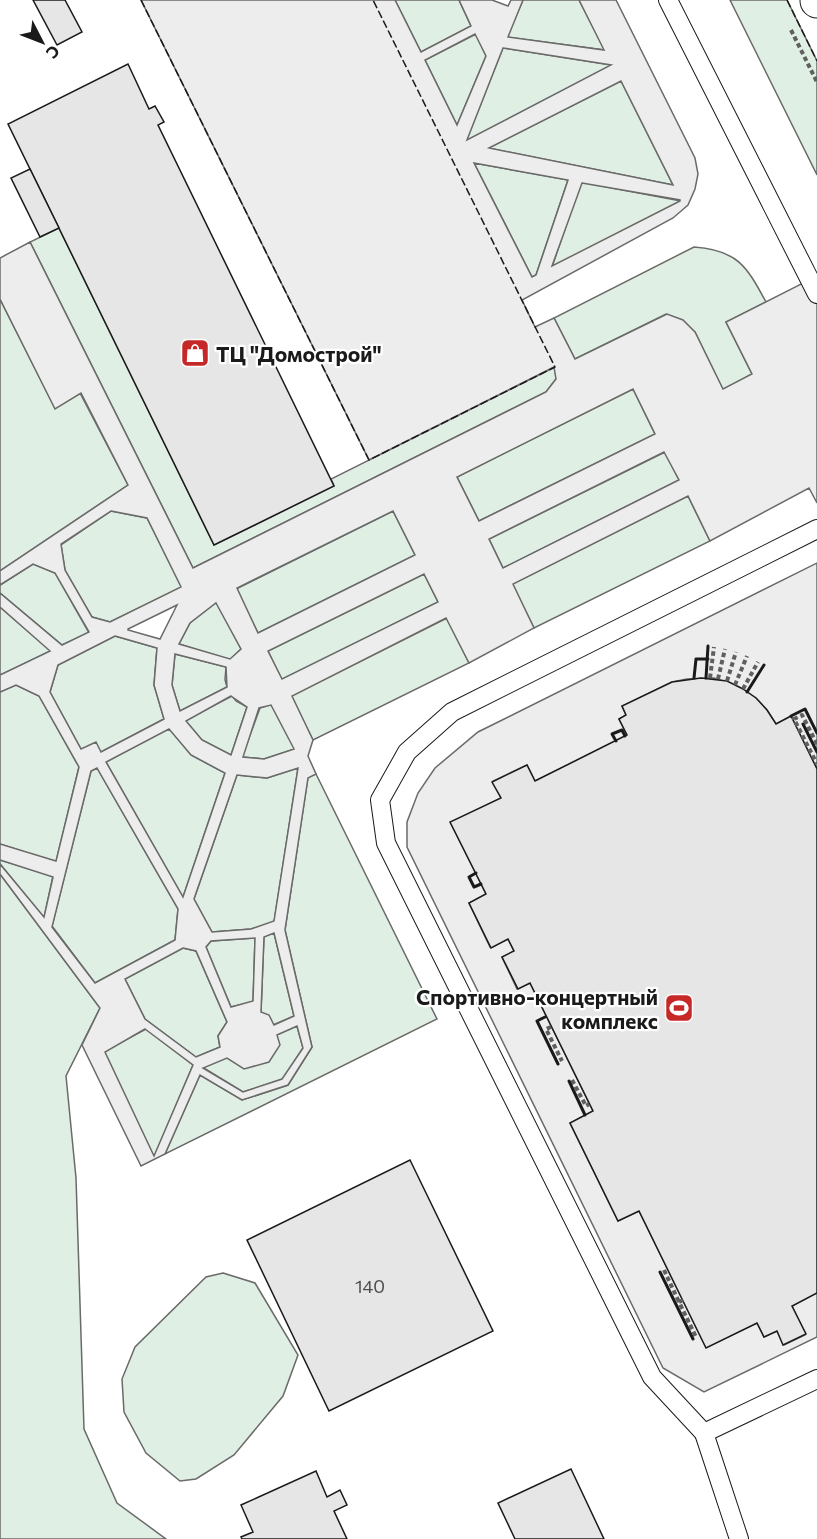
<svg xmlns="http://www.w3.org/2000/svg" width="817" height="1539" font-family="Commissioner,sans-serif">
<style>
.green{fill:#e0efe3;stroke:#6a6a6a;stroke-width:1.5}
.parking{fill:#ededed;stroke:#6a6a6a;stroke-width:1.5;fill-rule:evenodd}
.building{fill:#e6e6e6;stroke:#1a1a1a;stroke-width:1.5}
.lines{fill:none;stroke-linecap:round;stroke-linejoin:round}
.lane-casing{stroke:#1a1a1a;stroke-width:20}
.primary-casing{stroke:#1a1a1a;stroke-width:35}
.path{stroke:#5f5f5f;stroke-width:4;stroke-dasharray:4.5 3;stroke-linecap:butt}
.lane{stroke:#fff;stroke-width:18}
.primary{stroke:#fff;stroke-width:33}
.fence{stroke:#1a1a1a;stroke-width:1.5;stroke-dasharray:8 3;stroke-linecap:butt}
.wall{stroke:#1a1a1a;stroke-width:3}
.labels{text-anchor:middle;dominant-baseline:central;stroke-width:4.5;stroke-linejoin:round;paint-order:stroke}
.number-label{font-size:18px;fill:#4d4d4d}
.poi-label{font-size:21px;font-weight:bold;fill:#1a1a1a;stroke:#fff;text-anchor:start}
</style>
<rect width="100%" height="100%" fill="#fff"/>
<g class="green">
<path d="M395,0H459L471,26L421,52Z"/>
<path d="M523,0H579L605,50L507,37Z"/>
<path d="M730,0H787L817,61V175Z"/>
<path d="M476,34L486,56L457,125L425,60Z"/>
<path d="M503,48L612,65L466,141Z"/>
<path d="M621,81L673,185L488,148Z"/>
<path d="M474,163L568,180L536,275L532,277Z"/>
<path d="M581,182L681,201L552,267Z"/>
<path d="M59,228L214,545L334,486L331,479L555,367L556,379L546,392L193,568L30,242Z"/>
<path d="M694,247C738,250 747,267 766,302L726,322L752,374L723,390L695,332L666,314L575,359L554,318Z"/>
<path d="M0,299L55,408L80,393L128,485L0,571Z"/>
<path d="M633,389L655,434L479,521L457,477Z"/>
<path d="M665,452L679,480L503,568L489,539Z"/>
<path d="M688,496L710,541L534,628L512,584Z"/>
<path d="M111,511L147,518L182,587L110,622L92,617L65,570L61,545Z"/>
<path d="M393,511L415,555L258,633L236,589Z"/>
<path d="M33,564L55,573L89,633L62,645L0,593V585Z"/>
<path d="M424,574L438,602L282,680L268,651Z"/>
<path d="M216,602L241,649L230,660L179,644L190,623Z"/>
<path d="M0,607L51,651L0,675Z"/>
<path d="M447,618L469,663L313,740L291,696Z"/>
<path d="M115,636L157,648L154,685L164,719L101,752L81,749L50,692L58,665Z"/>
<path d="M175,654L226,667L225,680L227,687L180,711L172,685Z"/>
<path d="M16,685L39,696L79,767L56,862L0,844V692Z"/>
<path d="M232,696L236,701L247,707L231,755L202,740L185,720Z"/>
<path d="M271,704L295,749L264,759L242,757L260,708Z"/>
<path d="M169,728L191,755L225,773L183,897L106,762Z"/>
<path d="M97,768L178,909L175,940L95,983L52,926L91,771Z"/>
<path d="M298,768L274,922L251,929L212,932L194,899L237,775L267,778Z"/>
<path d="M316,774L437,1019L165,1154L200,1075L242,1100L288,1085L312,1047L285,930L308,777Z"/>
<path d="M0,860L53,876L44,918L0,864Z"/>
<path d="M0,874L100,1008L66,1076L76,1178L84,1429L117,1503L166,1539H0Z"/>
<path d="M274,933L294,1016L273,1025L261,1012L264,936Z"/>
<path d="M255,938L253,1002L231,1007L206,947L211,941Z"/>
<path d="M183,948L196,951L227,1022L218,1036L220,1047L196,1057L145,1019L125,979Z"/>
<path d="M297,1026L303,1048L283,1079L243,1092L202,1067Z"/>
<path d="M146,1029L193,1065L154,1157L104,1051Z"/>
<path d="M223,1273L255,1283L298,1355L283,1396L234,1455L196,1479L180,1481L146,1453L124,1412L122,1379L135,1347L206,1277Z"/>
</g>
<g class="parking">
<path d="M141,0H395L421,52L471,26L459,0H492L508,6L511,0H523L508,37L604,50L579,0H616L695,158L698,174L695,189L688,205L673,218L522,300L535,327L554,318L575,359L667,314L683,320L695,332L723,389L752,374L726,322L817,276V503L809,488L710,541L688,496L513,584L534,628L469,663L446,618L292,696L313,740L308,756L316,774L308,778L285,930L312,1047L288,1085L242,1100L200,1075L165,1154L141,1166L82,1045L100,1008L0,874V864L44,917L53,877L0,860V844L56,861L79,767L39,696L16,685L0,692V675L50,651L0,607V593L62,645L89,632L55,573L33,564L0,585V571L128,485L81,393L55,409L0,299V258L30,242L193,568L546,392L556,379L554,367L369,460ZM475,34L486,56L457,125L425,60ZM503,48L611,65L467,140ZM621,81L673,185L489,148ZM474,163L568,180L536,275L532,277ZM582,183L680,200V201L552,266ZM633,389L655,434L479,521L457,477ZM664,452L679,480L503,568L489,539ZM111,511L147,518L181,587L110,622L92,617L65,570L61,544ZM393,511L415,555L258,633L237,588ZM424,574L438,602L282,679L268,651ZM216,603L241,649L230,659L179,644L190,623ZM177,605L160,639L128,630V629ZM115,636L157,648L154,685L164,719L101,752L96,742L81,749L50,692L58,665ZM175,654L226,667L227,687L180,711L172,685ZM231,696L247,707L231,755L202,740L186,721ZM271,705L294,749L264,759L243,757L259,708ZM169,729L191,755L225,773L183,897L106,762ZM97,768L178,909L175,940L95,983L52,927L91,771ZM298,768L274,921L251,929L212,932L194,899L237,775L267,778ZM274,933L294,1016L274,1025L269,1015L261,1012L264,937ZM255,938L253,1001L231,1007L206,947L211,941ZM183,948L196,951L227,1022L218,1036L220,1047L196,1057L145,1019L125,979ZM297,1026L303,1048L282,1079L243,1092L203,1068L227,1058L244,1069L269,1062L280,1045L277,1035ZM145,1029L193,1065L154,1156L105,1052Z"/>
<path d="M817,563V769L791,716L776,724L767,710L756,698L735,685L714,678L687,679L672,682L622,706L626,715L619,719L627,735L535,781L527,765L493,781L501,798L451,823L486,894L469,903L490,947L508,939L514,951L502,957L517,989L530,983L593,1111L570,1123L618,1221L639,1211L706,1347L757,1323L764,1337L777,1331L784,1345L805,1335L792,1306L817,1293V1337L704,1392L663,1368L407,847V822L418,793L435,768L478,732Z"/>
</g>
<g class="building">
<path d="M33,0H65L82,32L57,45Z"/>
<path d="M128,64L149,109L155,106L164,122L158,125L334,486L214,545L8,124Z"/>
<path d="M30,169L59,228L40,237L11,178Z"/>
<path d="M701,678L727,681L743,689L756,698L767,710L776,724L791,716L817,769V1293L792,1306L806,1334L783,1345L777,1331L764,1337L757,1323L706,1348L639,1211L618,1221L570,1123L593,1111L530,983L518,989L502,957L514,951L508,939L491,948L469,903L486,894L450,822L501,798L492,782L527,765L535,781L627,735L619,719L626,715L622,706L672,682Z"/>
<path d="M410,1160L493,1331L329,1411L247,1240Z"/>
<path d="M571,1469L604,1539H515L498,1503Z"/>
<path d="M316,1471L327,1497L340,1490L347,1505L334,1511L347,1539H242L241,1537L253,1532L241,1505Z"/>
</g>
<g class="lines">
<g class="lane-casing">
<g id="lane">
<path d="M668,0L817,294"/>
<path d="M704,1433L652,1377L386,843L380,800L407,752L452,712L817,529"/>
<path d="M739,1539L704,1433L817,1379"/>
</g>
</g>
<g class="primary-casing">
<path id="primary" d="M817,0V1"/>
</g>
<g class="path">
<path d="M791,30L817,82"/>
<path d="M710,678L714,647"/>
<path d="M718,679L725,649"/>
<path d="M727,681L736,652"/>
<path d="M735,685L747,656"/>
<path d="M743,689L758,662"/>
<path d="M817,744L802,715L794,719L817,764"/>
<path d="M551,1027L546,1029L562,1061"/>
<path d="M572,1080L586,1106L589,1104"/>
<path d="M664,1270L679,1302"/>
<path d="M683,1300L679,1302L696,1337"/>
</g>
<use href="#lane" class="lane"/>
<use href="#primary" class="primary"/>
<g class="fence">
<path d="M141,0L369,460L555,367L373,0"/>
<path d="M787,0L817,61"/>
</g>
<g class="wall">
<path d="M694,678L696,659H708"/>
<path d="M706,678L708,646"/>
<path d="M747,692L764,665"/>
<path d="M791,716L805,709L817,733"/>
<path d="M803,724L817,752"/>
<path d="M616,741L612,734L622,730L625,736"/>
<path d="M476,873L469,877L474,887L481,884"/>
<path d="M545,1017L537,1021L558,1064"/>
<path d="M569,1081L585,1115"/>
<path d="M660,1272L693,1339"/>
</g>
</g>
<defs>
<g id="shop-square" transform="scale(1.5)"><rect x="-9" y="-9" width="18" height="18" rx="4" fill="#c62828" stroke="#fff"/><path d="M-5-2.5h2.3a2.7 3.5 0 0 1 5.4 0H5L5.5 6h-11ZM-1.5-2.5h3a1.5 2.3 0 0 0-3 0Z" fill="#fff"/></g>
<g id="stadium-square" transform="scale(1.5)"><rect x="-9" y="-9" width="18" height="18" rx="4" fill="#c62828" stroke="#fff"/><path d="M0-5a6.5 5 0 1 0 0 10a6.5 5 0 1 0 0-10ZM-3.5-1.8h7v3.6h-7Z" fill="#fff"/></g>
</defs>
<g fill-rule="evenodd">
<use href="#shop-square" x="195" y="353"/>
<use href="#stadium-square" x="679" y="1008"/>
</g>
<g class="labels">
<g class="number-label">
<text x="370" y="1286">140</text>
</g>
<g class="poi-label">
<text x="216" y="353">ТЦ "Домострой"</text>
<text x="658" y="996" text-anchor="end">Спортивно-концертный<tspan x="658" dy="24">комплекс</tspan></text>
</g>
</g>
<g transform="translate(42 42) rotate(132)" stroke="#ffffff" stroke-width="4.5" paint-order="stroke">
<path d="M0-4.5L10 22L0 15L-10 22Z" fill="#1a1a1a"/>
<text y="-9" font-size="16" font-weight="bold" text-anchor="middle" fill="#1a1a1a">С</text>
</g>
</svg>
